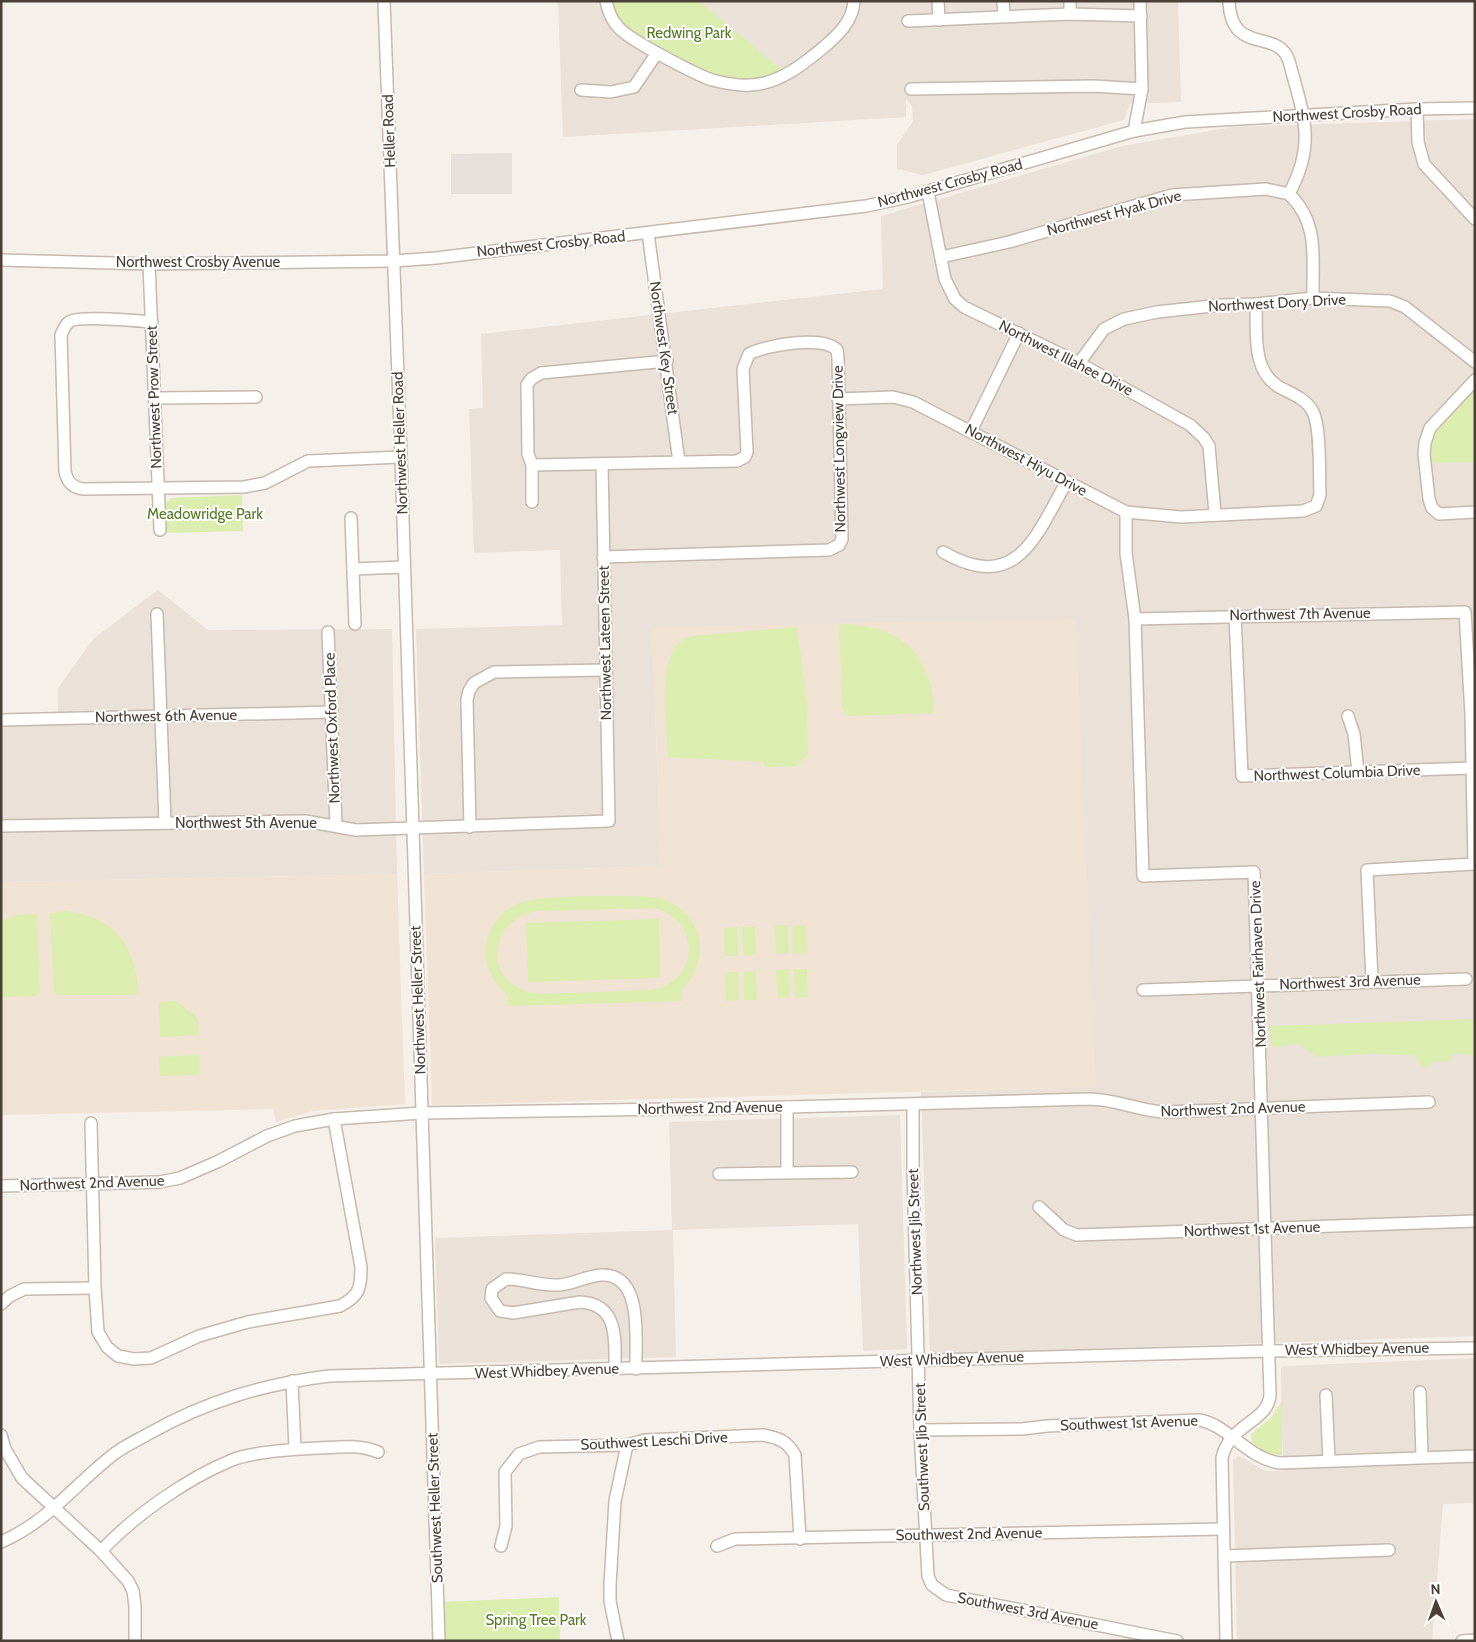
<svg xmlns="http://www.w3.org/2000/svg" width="1476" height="1642" font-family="Cabin,sans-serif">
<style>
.residential{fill:#eae1d8}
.industrial{fill:#e6dfdb}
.education{fill:#f0e3d3}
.green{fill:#dcedb0;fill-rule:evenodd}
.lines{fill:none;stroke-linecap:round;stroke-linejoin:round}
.minor-casing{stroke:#c6b9ae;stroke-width:14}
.minor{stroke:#fff;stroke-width:11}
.labels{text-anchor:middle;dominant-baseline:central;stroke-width:4;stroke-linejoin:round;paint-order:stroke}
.park-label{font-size:15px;fill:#547d23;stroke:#fff}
.street-label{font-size:15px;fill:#4b4037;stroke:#fff}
</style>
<rect width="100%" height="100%" fill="#f6f0ea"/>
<g class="residential">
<path d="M558,1H1178L1181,102L1130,104L1124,120L923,175L897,169V145L913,121L912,106L906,99V117L563,137Z"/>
<path d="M1475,119V1336L930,1354L921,1092L1096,1087L652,627L661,866L424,874L416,629L562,625L560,550L474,553L469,409L483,408L481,334L883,289L881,216L1122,146L1233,127Z"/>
<path d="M158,590L208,630L392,629L397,874L1,882V714L58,712V688L93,639Z"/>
<path d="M900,1115L907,1349L863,1351L858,1224L673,1230L676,1357L439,1364L435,1238L672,1230L669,1122Z"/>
<path d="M1475,1358V1503L1443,1504L1432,1641H1237L1233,1459L1240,1456L1265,1471H1283L1281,1369L1283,1366Z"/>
</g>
<path class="industrial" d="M512,153V194H451V154Z"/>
<g class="education">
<path d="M1076,619L1096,1087L432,1105L424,874L661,866L652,627Z"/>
<path d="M397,874L405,1104L313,1111L276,1122L273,1109L1,1115V882Z"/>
</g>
<g class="green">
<path d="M606,1H699L787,74L769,82L711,80L619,29Z"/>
<path d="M1475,380V462L1425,463V443Z"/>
<path d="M242,495L243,531L166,533V503L171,498Z"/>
<path d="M839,624C898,624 932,652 934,713L848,716L842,708Z"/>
<path d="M797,627L807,704L808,755L797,766L765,767L764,762L668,757C667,729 659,673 674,649C679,641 685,639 693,636Z"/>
<path d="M655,897C701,907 715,956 682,989V1001L508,1006V995C493,983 485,967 486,948C487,929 500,912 517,904C538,894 629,895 655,897ZM654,908C703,920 699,985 649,990C622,991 595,992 568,993C555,993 539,995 526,991C481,977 492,917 537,911Z"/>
<path d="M66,911C116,917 137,948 138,995H58L54,991L50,913Z"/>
<path d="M37,914L40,992L37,996L1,997V921L17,915Z"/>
<path d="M659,919L660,978L528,982L526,923Z"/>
<path d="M775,925H788L789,953L776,954Z"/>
<path d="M793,925H806L807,953L793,954Z"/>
<path d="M737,927L738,956H725L724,928Z"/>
<path d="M742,927H755L756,955L743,956Z"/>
<path d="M789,969L790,998H777L776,970Z"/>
<path d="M794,969H807L808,997L795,998Z"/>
<path d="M756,971L757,1000H744L743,972Z"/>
<path d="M725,972H738L739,1000L726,1001Z"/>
<path d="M177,1001L198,1019L199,1035L160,1037L159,1002Z"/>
<path d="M1475,1019V1056L1456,1053L1450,1061L1433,1062L1424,1069L1413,1055L1371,1054L1317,1057L1297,1043L1272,1048L1269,1026Z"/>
<path d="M199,1055V1075L160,1076L159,1057Z"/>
<path d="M1282,1401V1455C1269,1456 1262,1450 1252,1442L1251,1434L1271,1418Z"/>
<path d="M559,1597L560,1641H444L443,1602Z"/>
</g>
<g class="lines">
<g class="minor-casing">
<g id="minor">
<path d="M384,1L401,457L439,1641"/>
<path d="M606,1C608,11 612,21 619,28C631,41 695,74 712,80C724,83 738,86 750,85C779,84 802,65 824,47C838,35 853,21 854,1"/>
<path d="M938,1L939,20"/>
<path d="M1003,1L1004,16"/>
<path d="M1070,1V14"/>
<path d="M1229,1C1231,57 1278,27 1289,61C1303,115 1317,142 1289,194C1320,224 1312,258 1313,298"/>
<path d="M908,21L1070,14L1141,16"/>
<path d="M911,89L1094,86L1142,89"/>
<path d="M581,90L611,92L634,87L657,53"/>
<path d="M1417,109L1418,142L1424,164L1475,219"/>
<path d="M1134,131L1142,89L1140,1"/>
<path d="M928,192L945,279L955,299L964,307L1079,363L1190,425L1204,438L1209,446L1215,513"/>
<path d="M648,233L679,462"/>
<path d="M941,257L1009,242L1172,195L1266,189L1289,194"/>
<path d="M1,260L149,264L394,261L436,258L866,206L908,197L1134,131L1185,122L1417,109L1475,108"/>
<path d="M149,264L160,530"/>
<path d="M152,322C137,321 78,315 69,322C65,325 63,331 61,335L65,471C67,482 73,488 84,489L244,487L265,483L308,461L401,457"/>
<path d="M1079,363L1104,329L1124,319L1157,312L1221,305L1256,304L1313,298L1390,301L1405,307L1475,362"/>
<path d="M1475,380L1430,428L1425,443L1424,454L1429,499L1432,508L1439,514L1475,512"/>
<path d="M155,398L256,397"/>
<path d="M838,399L893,397L913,402L1126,512L1181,517L1303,511L1316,506L1320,495C1319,475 1321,428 1313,412C1307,400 1293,394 1283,389C1251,374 1257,334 1256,304"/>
<path d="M971,431L1019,333"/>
<path d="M532,465V502"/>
<path d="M1126,512V553L1135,619L1143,876L1254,872L1270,1395C1268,1422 1229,1424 1222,1458L1226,1641"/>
<path d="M351,518L355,624"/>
<path d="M943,552C1016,594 1035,538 1066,483"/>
<path d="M603,557L829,550L839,545L842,539L838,358L837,350C823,335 766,345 749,354L743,369L747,452L745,457L737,461L532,465L528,454L527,385L531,379L541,373L667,361"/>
<path d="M353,569L404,567"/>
<path d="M157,614L165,822"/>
<path d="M1235,615L1242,776L1472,768"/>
<path d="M1135,619L1465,612L1471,714L1474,864L1367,870L1372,980"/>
<path d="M328,632L336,825"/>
<path d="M1348,716L1354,734L1358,772"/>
<path d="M1,720L332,712"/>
<path d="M1,826L305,821L356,830L609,821L602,464"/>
<path d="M470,827L467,700L469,691L474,683L494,672L606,670"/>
<path d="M1143,990L1466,979"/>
<path d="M913,1104V1170L920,1430L928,1576L932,1585L946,1595L1177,1641"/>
<path d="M787,1107V1172"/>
<path d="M91,1123L95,1288L98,1332L107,1347L118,1356L134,1359L151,1358L199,1336L248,1322L340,1306C359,1296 361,1289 361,1267L334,1119"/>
<path d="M719,1174L852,1172"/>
<path d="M1,1186L160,1182L180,1178L219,1161L267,1136L295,1126L334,1119L421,1113L787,1107L1089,1099C1116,1099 1139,1111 1165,1112L1429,1102"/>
<path d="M1039,1207L1064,1230L1077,1235L1475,1221"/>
<path d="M1,1304L10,1296L24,1289L95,1288"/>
<path d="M615,1369C615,1340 619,1304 580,1302L513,1313L500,1311L491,1298L492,1289L506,1279C524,1279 540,1286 559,1285C574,1284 588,1275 603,1275C644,1275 635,1341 636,1369"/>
<path d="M292,1381L295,1449"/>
<path d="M1420,1392L1422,1457"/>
<path d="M1326,1395L1329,1461"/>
<path d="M920,1430L1022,1429L1047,1426L1199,1420C1227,1424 1248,1459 1280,1463L1475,1456"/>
<path d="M1,1435L5,1449L22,1478L101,1551L128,1581L133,1591L135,1606V1641"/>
<path d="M1,1542C48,1522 75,1484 114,1454C124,1446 138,1440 150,1433C207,1401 264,1384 329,1376L1268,1351L1475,1348"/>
<path d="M501,1546L506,1526L505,1472L519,1454L539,1447L627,1445L645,1440L763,1435C779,1438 787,1441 795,1455L800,1539"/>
<path d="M717,1546L735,1539L1223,1529"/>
<path d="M101,1551C135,1515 186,1479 232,1460C252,1452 297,1449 319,1448C340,1447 358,1444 378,1452"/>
<path d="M1224,1556L1389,1550"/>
<path d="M618,1641L610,1601V1585L615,1501L627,1445"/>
<path d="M1462,1641L1475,1640"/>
</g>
</g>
<use href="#minor" class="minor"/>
</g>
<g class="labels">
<g class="park-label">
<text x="689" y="33">Redwing Park</text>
<text x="205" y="514">Meadowridge Park</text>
<text x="536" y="1620">Spring Tree Park</text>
</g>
<g class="street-label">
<text transform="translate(1347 113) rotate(-3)">Northwest Crosby Road</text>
<text transform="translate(389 131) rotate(-92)">Heller Road</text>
<text transform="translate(950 183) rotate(-15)">Northwest Crosby Road</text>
<text transform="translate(1114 213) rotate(-15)">Northwest Hyak Drive</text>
<text transform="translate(551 244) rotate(-6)">Northwest Crosby Road</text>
<text x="198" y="262">Northwest Crosby Avenue</text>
<text transform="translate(1277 303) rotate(-3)">Northwest Dory Drive</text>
<text transform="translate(664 348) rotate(82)">Northwest Key Street</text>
<text transform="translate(1066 358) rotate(27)">Northwest Illahee Drive</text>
<text transform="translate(154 397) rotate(-92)">Northwest Prow Street</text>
<text transform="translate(400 443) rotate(-92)">Northwest Heller Road</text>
<text transform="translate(839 449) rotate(-91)">Northwest Longview Drive</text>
<text transform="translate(1026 460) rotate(28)">Northwest Hiyu Drive</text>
<text transform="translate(1300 614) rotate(-1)">Northwest 7th Avenue</text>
<text transform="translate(605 643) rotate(-91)">Northwest Lateen Street</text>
<text transform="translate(166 716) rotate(-1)">Northwest 6th Avenue</text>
<text transform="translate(332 728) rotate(-92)">Northwest Oxford Place</text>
<text transform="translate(1337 773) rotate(-2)">Northwest Columbia Drive</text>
<text x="246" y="823">Northwest 5th Avenue</text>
<text transform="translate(1258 964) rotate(-92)">Northwest Fairhaven Drive</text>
<text transform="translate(1350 982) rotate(-2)">Northwest 3rd Avenue</text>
<text transform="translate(418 1000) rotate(-92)">Northwest Heller Street</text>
<text transform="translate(710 1108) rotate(-1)">Northwest 2nd Avenue</text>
<text transform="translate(1233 1109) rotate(-2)">Northwest 2nd Avenue</text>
<text transform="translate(92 1183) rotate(-2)">Northwest 2nd Avenue</text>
<text transform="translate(1252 1229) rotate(-2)">Northwest 1st Avenue</text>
<text transform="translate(915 1232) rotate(-92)">Northwest Jib Street</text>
<text transform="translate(1357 1349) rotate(-1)">West Whidbey Avenue</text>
<text transform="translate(952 1359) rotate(-2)">West Whidbey Avenue</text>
<text transform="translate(547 1371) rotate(-2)">West Whidbey Avenue</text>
<text transform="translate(1129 1423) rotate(-2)">Southwest 1st Avenue</text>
<text transform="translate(654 1441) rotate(-3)">Southwest Leschi Drive</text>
<text transform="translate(922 1447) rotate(-92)">Southwest Jib Street</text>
<text transform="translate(435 1508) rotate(-92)">Southwest Heller Street</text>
<text transform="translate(969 1534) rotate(-1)">Southwest 2nd Avenue</text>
<text transform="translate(1028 1611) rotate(11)">Southwest 3rd Avenue</text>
</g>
</g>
<rect width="1476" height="1642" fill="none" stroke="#4b4037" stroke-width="5"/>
<g transform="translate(1436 1602) rotate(358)" stroke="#ffffff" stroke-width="4" paint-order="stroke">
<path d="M0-4L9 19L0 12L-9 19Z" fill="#4b4037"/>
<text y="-8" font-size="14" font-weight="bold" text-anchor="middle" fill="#4b4037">N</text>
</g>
</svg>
